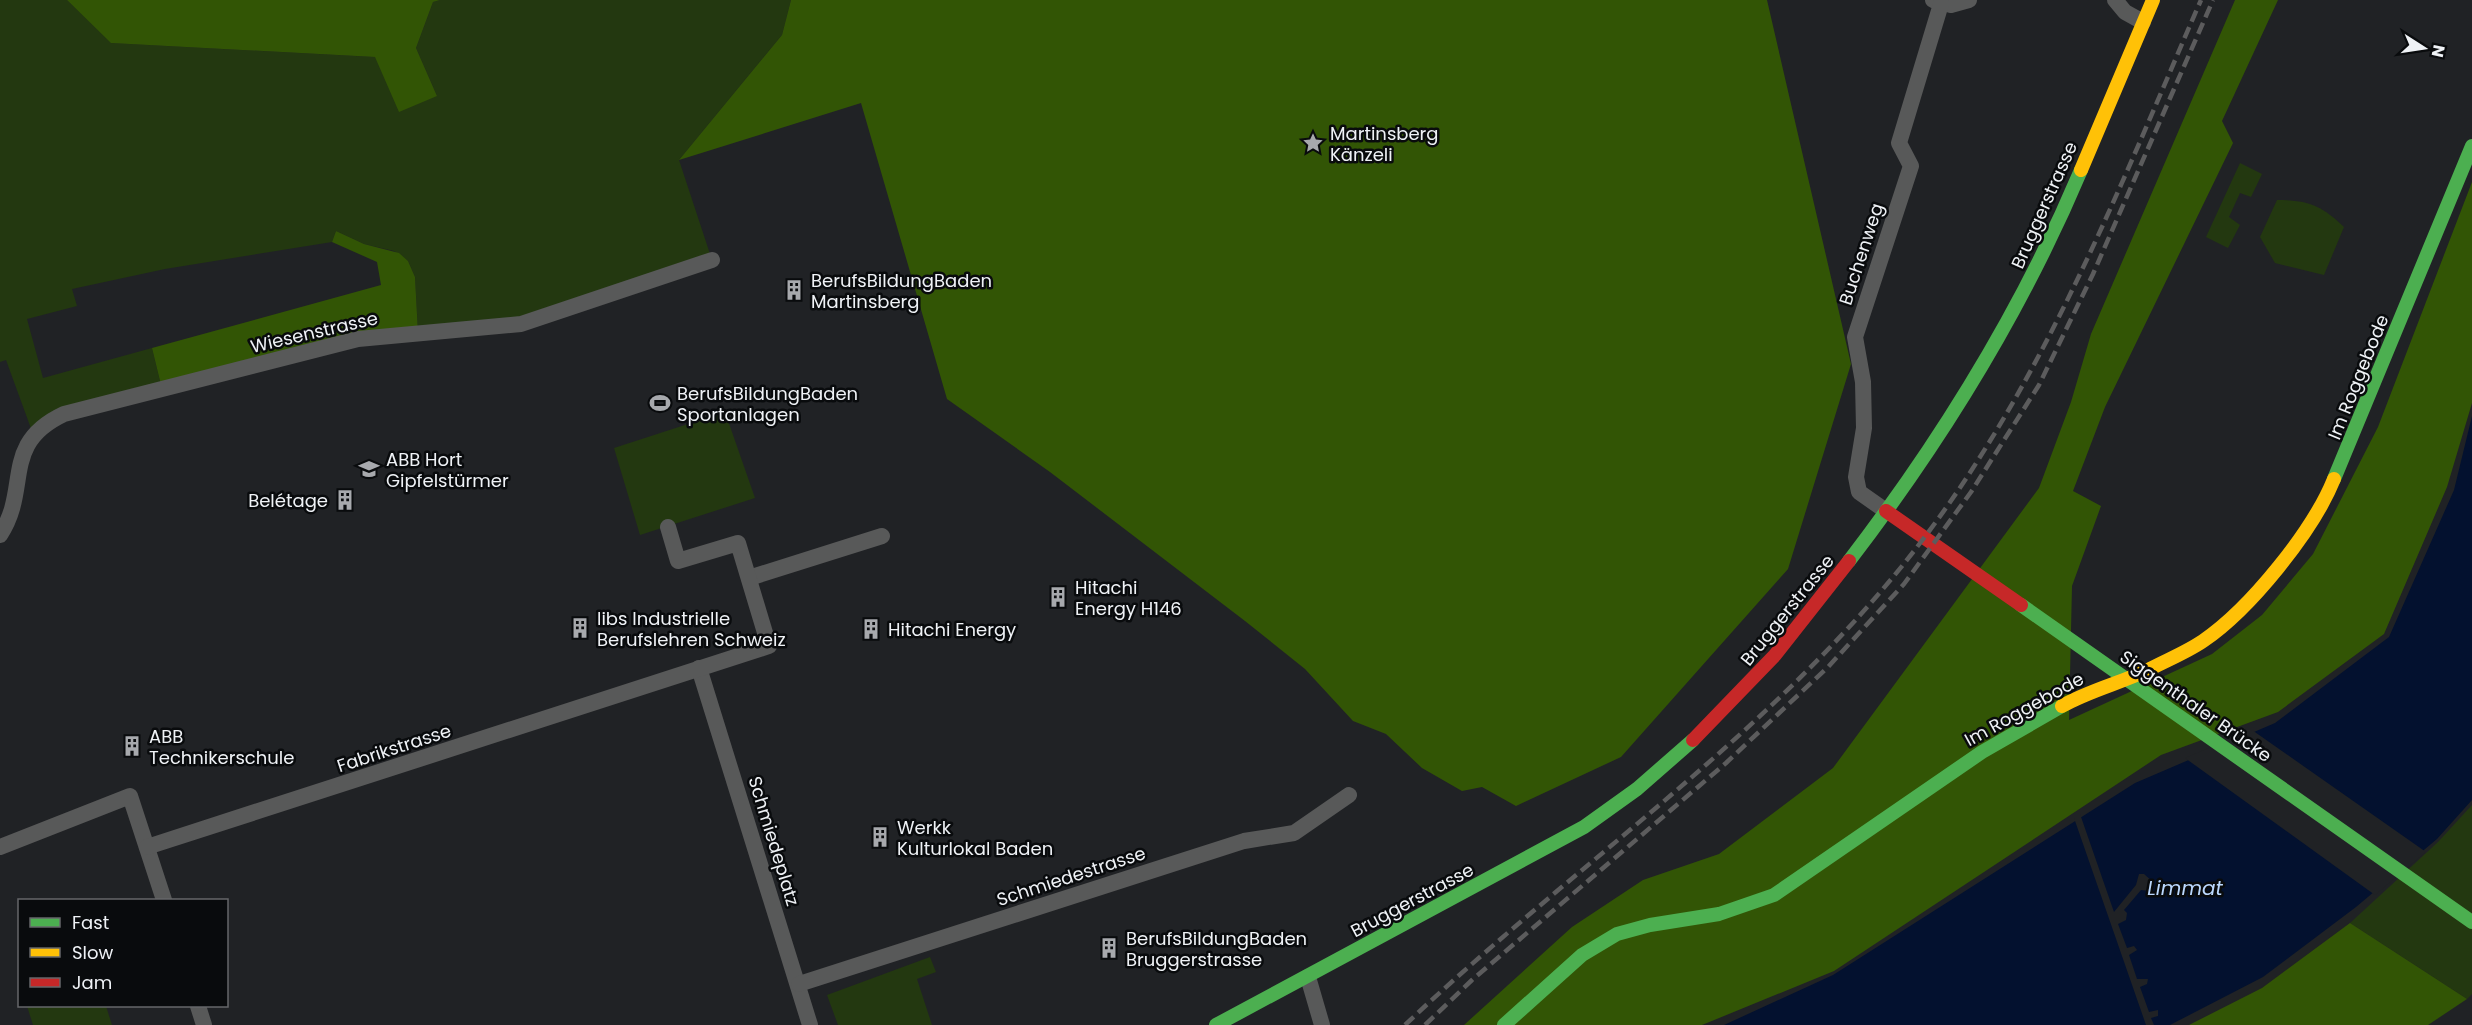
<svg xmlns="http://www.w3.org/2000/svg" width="2472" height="1025" font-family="Poppins,sans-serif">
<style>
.green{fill:#233810}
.forest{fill:#325505}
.water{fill:#03112f}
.pier{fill:#202225}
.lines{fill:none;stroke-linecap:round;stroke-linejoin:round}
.street{stroke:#585959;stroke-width:16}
.fast{stroke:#4caf50;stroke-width:14}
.slow{stroke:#ffc107;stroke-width:14}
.jam{stroke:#c62828;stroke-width:14}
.rail{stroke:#5c5c5d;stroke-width:4.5;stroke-dasharray:12 6;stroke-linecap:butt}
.labels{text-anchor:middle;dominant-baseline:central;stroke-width:5;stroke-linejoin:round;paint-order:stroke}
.poi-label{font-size:18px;fill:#eff2f6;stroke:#090b0d;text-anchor:start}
.street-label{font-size:18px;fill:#eff2f6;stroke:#090b0d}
.water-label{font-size:20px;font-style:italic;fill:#bbd8fe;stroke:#090b0d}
</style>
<rect width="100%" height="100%" fill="#202225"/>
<g class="green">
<path d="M0,0H67L112,43L375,57L437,96L416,48L433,2L440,0H791L782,35L679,160L712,260L551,316L418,333L415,277L408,261L394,251L364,244L336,231L332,242L165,269L72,289L77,306L27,319L43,378L152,348L162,389L72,412L33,434L6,360L0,362Z"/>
<path d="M2240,163L2262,174L2251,197L2240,193L2229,217L2240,225L2228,248L2206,237Z"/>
<path d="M2277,200C2308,200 2321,205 2344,227L2324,275L2275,263L2260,237Z"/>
<path d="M725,412L755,498L640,535L614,448Z"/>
<path d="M2472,805V994L2467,999L2350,923L2438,842Z"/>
<path d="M930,957L936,972L917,979L932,1025H838L827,995Z"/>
<path d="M27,1006H106L112,1025H33Z"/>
</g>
<g class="forest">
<path d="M67,0H440L433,2L416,48L437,96L399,112L375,57L111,43Z"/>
<path d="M791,0H1767L1851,364L1788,569L1621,757L1516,806L1482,787L1462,791L1422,768L1386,734L1353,721L1305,669L1245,621L1050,472L947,399L861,103L679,160L782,35Z"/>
<path d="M2235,0H2278L2222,121L2233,143L2105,407L2073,491L2101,506L2072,586L2069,720L2212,654L2262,615L2313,554L2378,427L2472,182V403L2447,487L2384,634L2278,712L2161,755L1834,971L1702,1025H1464L1572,927L1643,880L1719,854L1833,768L2039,488L2071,402L2091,334Z"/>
<path d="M336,231L364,244L399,253L408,261L415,277L418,333L162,389L152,348L381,285L377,262L332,242Z"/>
<path d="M2350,923L2467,999L2428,1025H2189L2262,988Z"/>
</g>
<path class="water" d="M2472,416V800L2437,839L2356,907L2263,977L2170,1025H1724L1833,975L2135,783L2275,723L2389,637L2454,490Z"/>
<g class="pier">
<path d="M2252,730L2426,852L2375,895L2185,758Z"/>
<path d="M2080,814L2114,912L2136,885L2139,874H2144L2153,882L2150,891L2141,890L2124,910L2127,913L2126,920L2118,924L2127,948L2134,946L2137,950L2129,955L2137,979H2148L2147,984L2140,987L2149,1012L2158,1010V1016L2151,1018L2154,1025H2146L2074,818Z"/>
</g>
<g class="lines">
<g class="street">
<path d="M1933,0L1951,5L1969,0"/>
<path d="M2115,0L2125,12L2143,22"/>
<path d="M1886,511L1859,492L1856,477L1864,428L1863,382L1855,337L1911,166L1899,143L1941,4"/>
<path d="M0,535C31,488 0,444 64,414L358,339L521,324L712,260"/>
<path d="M749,578L882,536"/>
<path d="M699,668L810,1025"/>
<path d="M0,847L130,796L164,900"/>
<path d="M147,847L769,646L738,543L678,561L668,527"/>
<path d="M1308,977L1322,1025"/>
<path d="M799,984L1244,841L1294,833L1349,795"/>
<path d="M198,1006L204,1025"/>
</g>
<g class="fast">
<path d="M2334,479L2472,146"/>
<path d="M1849,561C1941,441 2022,310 2081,170"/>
<path d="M2021,605L2472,922"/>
<path d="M1216,1025L1584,827L1637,789L1693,740"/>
<path d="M1504,1025L1582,955L1617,934L1650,925L1719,914L1774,895L1982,752L2062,706"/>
</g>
<g class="slow">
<path d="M2081,170L2153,0"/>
<path d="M2062,706C2090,690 2121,683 2150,669C2167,660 2187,652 2203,641C2250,609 2313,531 2334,479"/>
</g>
<g class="jam">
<path d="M1886,511L2021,605"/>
<path d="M1693,740L1775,655L1849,561"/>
</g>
<g class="rail">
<path d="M1405,1025C1565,873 1751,748 1893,577C2034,408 2114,200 2201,0"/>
<path d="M1425,1025L1472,980L1726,763L1828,667L1904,584L1971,492L2039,385L2093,274L2213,0"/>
</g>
</g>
<defs>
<g id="sight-bare" transform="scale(1.62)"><path d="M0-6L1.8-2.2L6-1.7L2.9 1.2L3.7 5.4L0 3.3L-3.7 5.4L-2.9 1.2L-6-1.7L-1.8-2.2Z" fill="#a7a9ad" stroke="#090b0d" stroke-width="2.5" paint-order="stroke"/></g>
<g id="building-bare" transform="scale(1.62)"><path d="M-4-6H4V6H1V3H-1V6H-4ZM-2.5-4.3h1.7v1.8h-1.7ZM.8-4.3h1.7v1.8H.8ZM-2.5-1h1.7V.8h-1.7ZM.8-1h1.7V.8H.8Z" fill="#a7a9ad" stroke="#090b0d" stroke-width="2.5" paint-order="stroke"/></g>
<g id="stadium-bare" transform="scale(1.62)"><path d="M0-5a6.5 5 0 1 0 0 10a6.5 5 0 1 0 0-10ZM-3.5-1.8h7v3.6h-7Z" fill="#a7a9ad" stroke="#090b0d" stroke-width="2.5" paint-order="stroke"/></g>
<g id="school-bare" transform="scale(1.62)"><path d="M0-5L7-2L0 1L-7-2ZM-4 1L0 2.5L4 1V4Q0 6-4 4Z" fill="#a7a9ad" stroke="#090b0d" stroke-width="2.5" paint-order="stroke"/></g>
</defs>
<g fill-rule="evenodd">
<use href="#sight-bare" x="1313" y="143"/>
<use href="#building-bare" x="794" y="290"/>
<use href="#stadium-bare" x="660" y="403"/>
<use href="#school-bare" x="369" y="469"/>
<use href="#building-bare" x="345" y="500"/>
<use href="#building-bare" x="1058" y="597"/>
<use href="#building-bare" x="580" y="628"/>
<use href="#building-bare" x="871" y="629"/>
<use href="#building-bare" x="132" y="746"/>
<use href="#building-bare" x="880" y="837"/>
<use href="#building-bare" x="1109" y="948"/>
</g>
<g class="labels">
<g class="poi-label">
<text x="1330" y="133">Martinsberg<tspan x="1330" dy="21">Känzeli</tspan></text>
<text x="811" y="280">BerufsBildungBaden<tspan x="811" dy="21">Martinsberg</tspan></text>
<text x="677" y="393">BerufsBildungBaden<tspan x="677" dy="21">Sportanlagen</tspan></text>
<text x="386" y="459">ABB Hort<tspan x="386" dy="21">Gipfelstürmer</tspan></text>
<text x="328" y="500" text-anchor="end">Belétage</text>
<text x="1075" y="587">Hitachi<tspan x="1075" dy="21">Energy H146</tspan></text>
<text x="597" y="618">libs Industrielle<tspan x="597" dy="21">Berufslehren Schweiz</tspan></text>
<text x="888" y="629">Hitachi Energy</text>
<text x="149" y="736">ABB<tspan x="149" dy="21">Technikerschule</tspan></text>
<text x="897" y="827">Werkk<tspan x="897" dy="21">Kulturlokal Baden</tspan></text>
<text x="1126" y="938">BerufsBildungBaden<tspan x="1126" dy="21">Bruggerstrasse</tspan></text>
</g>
<g class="street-label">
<text transform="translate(2044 205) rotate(-66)">Bruggerstrasse</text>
<text transform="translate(1861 254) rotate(-72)">Buchenweg</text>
<text transform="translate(314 332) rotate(-13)">Wiesenstrasse</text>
<text transform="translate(2358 377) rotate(-68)">Im Roggebode</text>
<text transform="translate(1787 610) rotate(-51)">Bruggerstrasse</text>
<text transform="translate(2196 706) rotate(35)">Siggenthaler Brücke</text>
<text transform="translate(2024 709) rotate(-29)">Im Roggebode</text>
<text transform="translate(394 748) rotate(-18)">Fabrikstrasse</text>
<text transform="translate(774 841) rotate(73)">Schmiedeplatz</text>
<text transform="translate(1071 876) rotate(-18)">Schmiedestrasse</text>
<text transform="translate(1412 900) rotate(-28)">Bruggerstrasse</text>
</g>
<g class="water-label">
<text x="2185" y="888">Limmat</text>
</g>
</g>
<rect x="18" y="899" width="210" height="108" fill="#090b0d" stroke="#65676a" stroke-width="1.5"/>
<rect x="30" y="918" width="30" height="9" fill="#4caf50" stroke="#65676a" stroke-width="1.5"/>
<text x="72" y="929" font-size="18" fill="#eff2f6">Fast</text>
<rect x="30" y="948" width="30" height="9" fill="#ffc107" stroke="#65676a" stroke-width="1.5"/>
<text x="72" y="959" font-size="18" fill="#eff2f6">Slow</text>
<rect x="30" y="978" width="30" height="9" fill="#c62828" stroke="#65676a" stroke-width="1.5"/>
<text x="72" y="989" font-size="18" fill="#eff2f6">Jam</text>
<g transform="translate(2424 48) rotate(102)" stroke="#090b0d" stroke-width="4.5" paint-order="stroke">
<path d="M0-4.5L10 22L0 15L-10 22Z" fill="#eff2f6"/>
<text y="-9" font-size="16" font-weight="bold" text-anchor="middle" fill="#eff2f6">N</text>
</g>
</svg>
